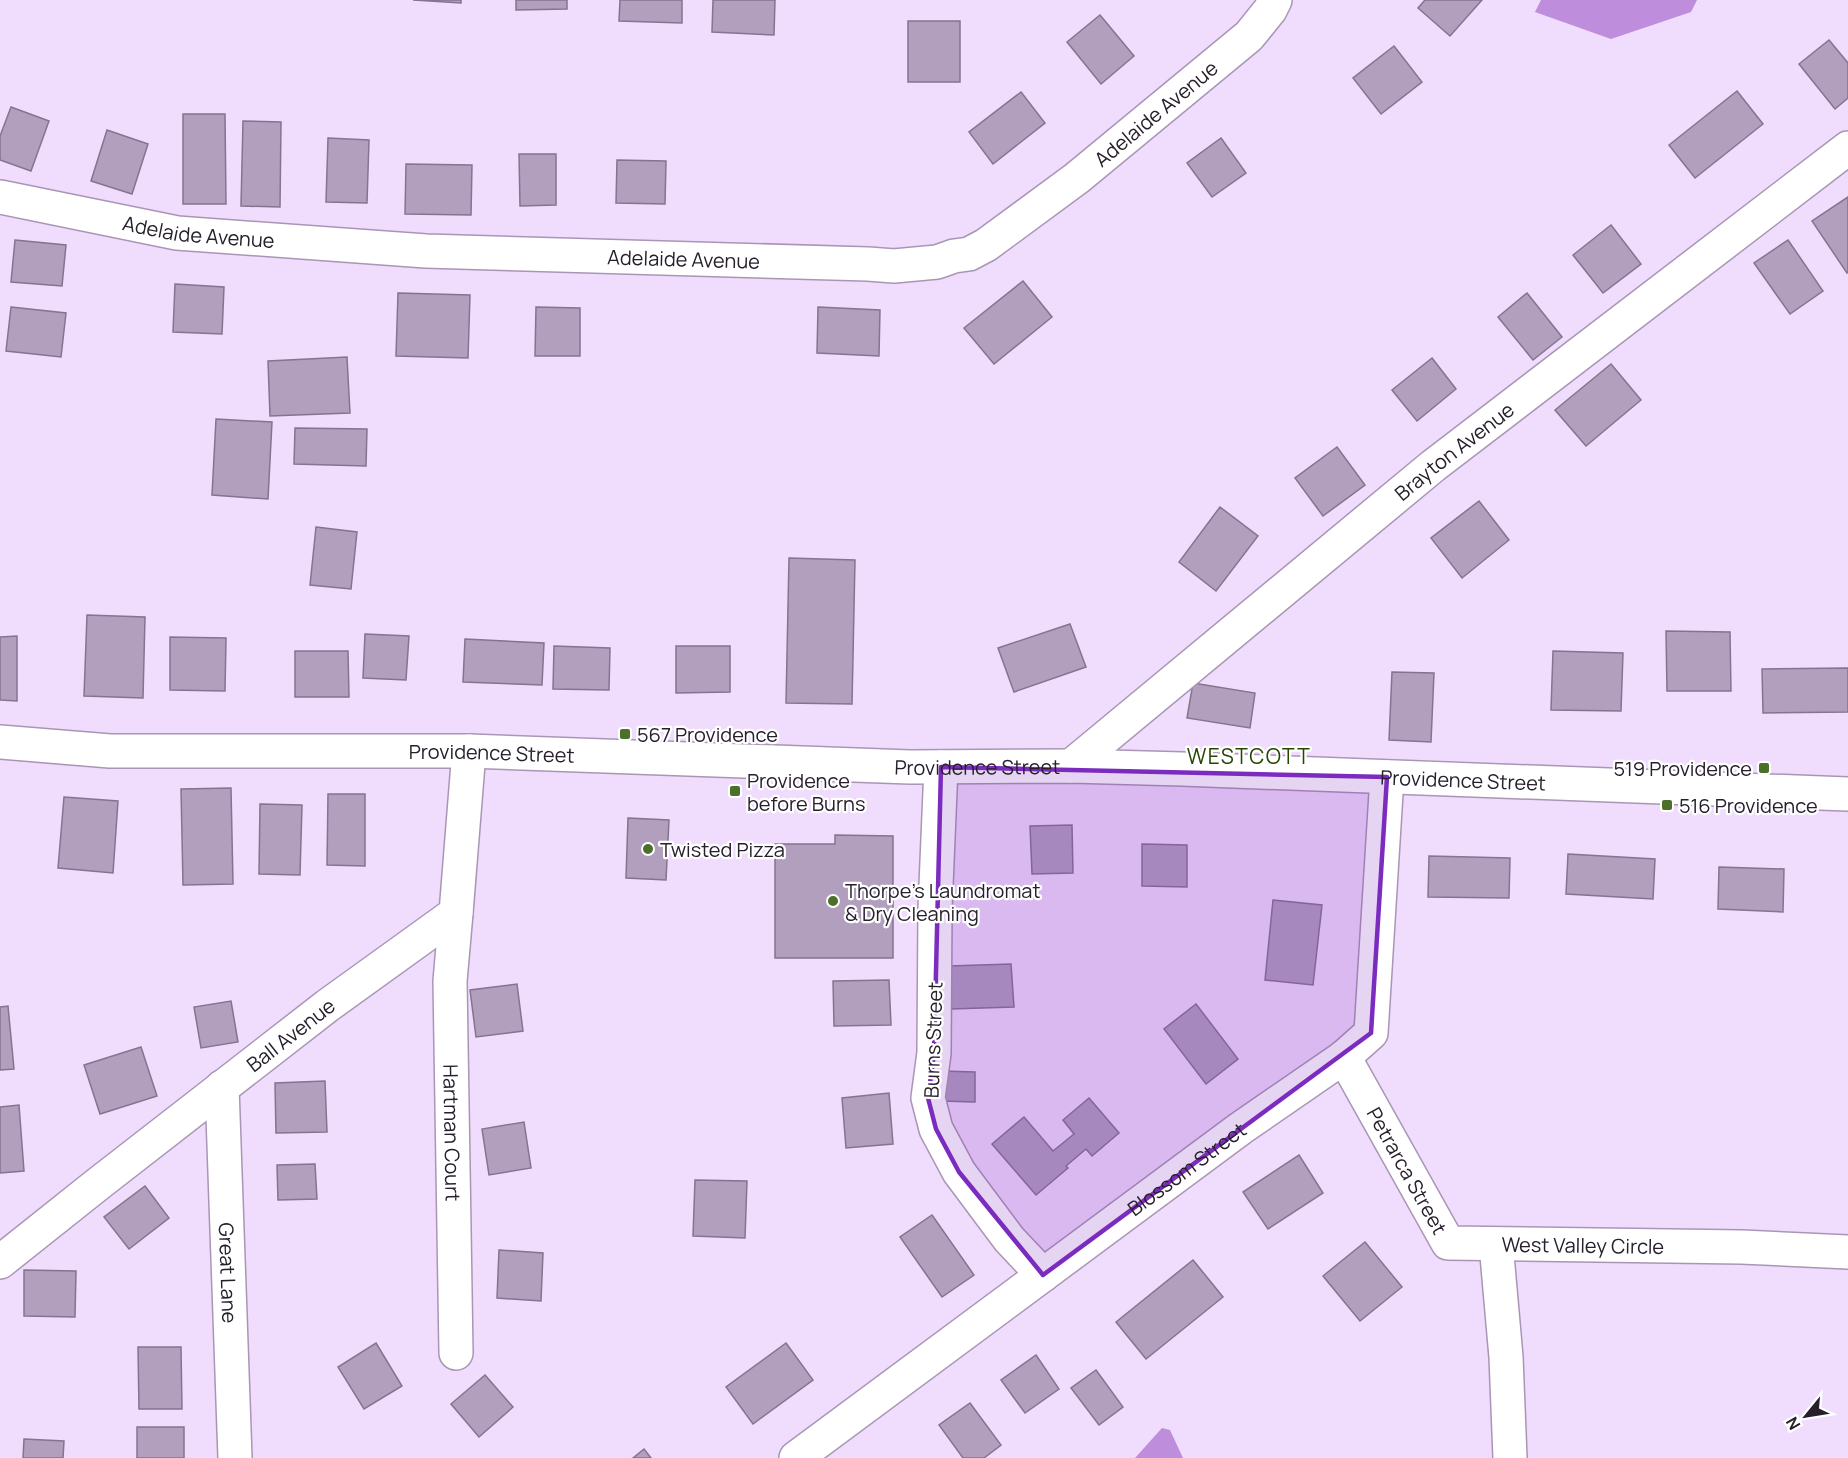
<svg xmlns="http://www.w3.org/2000/svg" width="1848" height="1458" font-family="Manrope,sans-serif">
<style>
.forest{fill:#be8ddb}
.building{fill:#b29fbe;stroke:#857390;stroke-width:1.5}
.lines{fill:none;stroke-linecap:round;stroke-linejoin:round}
.minor-casing{stroke:#a996b5;stroke-width:36}
.secondary-casing{stroke:#a996b5;stroke-width:36}
.minor{stroke:#fff;stroke-width:33}
.secondary{stroke:#fff;stroke-width:33}
.marked{fill:#7b2cbf;fill-opacity:0.2;stroke:#7b2cbf;stroke-width:4.5;stroke-linejoin:round}
.poi-dot{fill:#4b702a;stroke:#fff;stroke-width:2}
.labels{text-anchor:middle;dominant-baseline:central;stroke-width:4.5;stroke-linejoin:round;paint-order:stroke}
.street-label{font-size:20px;fill:#27202c;stroke:#fff}
.poi-label{font-size:20px;fill:#27202c;stroke:#fff;text-anchor:start}
.neighbourhood-label{font-size:21px;letter-spacing:1.5px;fill:#254500;stroke:#fff}
</style>
<rect width="100%" height="100%" fill="#f0dcfd"/>
<g class="forest">
<path d="M1541,0H1697L1691,12L1611,39L1535,12Z"/>
<path d="M1162,1428L1170,1430L1183,1458H1135Z"/>
</g>
<g class="building">
<path d="M413,0H461V3Z"/>
<path d="M516,0H567V9L516,10Z"/>
<path d="M620,0H682V23L619,21Z"/>
<path d="M713,0H775L774,35L712,32Z"/>
<path d="M1425,0H1482L1450,36L1418,8Z"/>
<path d="M1100,15L1134,56L1101,84L1067,42Z"/>
<rect x="908" y="21" width="52" height="61"/>
<path d="M1829,40L1848,63V98L1835,109L1799,64Z"/>
<path d="M1394,46L1422,82L1381,114L1353,78Z"/>
<path d="M1737,91L1763,124L1695,178L1669,145Z"/>
<path d="M1021,92L1045,123L993,164L969,132Z"/>
<path d="M11,107L49,121L31,171L0,160V136Z"/>
<path d="M183,114H225L226,204H183Z"/>
<path d="M243,121L281,122L280,207L241,206Z"/>
<path d="M107,130L148,144L132,194L91,181Z"/>
<path d="M328,138L369,140L367,203L326,202Z"/>
<path d="M1221,138L1246,173L1212,197L1187,163Z"/>
<path d="M519,154H556V205L520,206Z"/>
<path d="M617,160L666,161L665,204L616,203Z"/>
<path d="M406,164L472,165L471,215L405,214Z"/>
<path d="M1848,197V272L1847,273L1812,221Z"/>
<path d="M1611,225L1641,264L1603,293L1573,255Z"/>
<path d="M15,240L66,245L62,286L11,282Z"/>
<path d="M1788,240L1823,291L1790,314L1754,263Z"/>
<path d="M1023,281L1052,317L994,364L964,328Z"/>
<path d="M175,284L224,287L222,334L173,332Z"/>
<path d="M398,293L470,295L468,358L396,356Z"/>
<path d="M1527,293L1562,337L1533,360L1498,317Z"/>
<path d="M11,307L66,313L61,357L6,351Z"/>
<path d="M536,307L580,308V356H535Z"/>
<path d="M818,307L880,310L879,356L817,353Z"/>
<path d="M347,357L350,413L270,416L268,361Z"/>
<path d="M1432,358L1456,389L1417,421L1392,390Z"/>
<path d="M1611,364L1641,400L1586,446L1555,410Z"/>
<path d="M216,419L272,422L268,499L212,495Z"/>
<path d="M295,428L367,429L366,466L294,464Z"/>
<path d="M1337,447L1365,485L1323,516L1295,478Z"/>
<path d="M1479,501L1509,540L1462,578L1431,538Z"/>
<path d="M1220,507L1258,536L1216,591L1179,562Z"/>
<path d="M316,527L357,532L351,589L310,585Z"/>
<path d="M789,558L855,560L852,704L786,703Z"/>
<path d="M87,615L145,617L143,698L84,696Z"/>
<path d="M1070,624L1086,667L1014,692L998,648Z"/>
<path d="M1666,631L1730,632L1731,691H1667Z"/>
<path d="M365,634L409,636L406,680L363,678Z"/>
<path d="M17,636V701L0,700V637Z"/>
<path d="M170,637L226,638L225,691L170,690Z"/>
<path d="M465,639L544,643L542,685L463,682Z"/>
<path d="M554,646L610,648L609,690L553,689Z"/>
<path d="M676,646H730V692L676,693Z"/>
<path d="M295,651H348L349,697H295Z"/>
<path d="M1553,651L1623,653L1621,711L1551,710Z"/>
<path d="M1848,668V712L1763,713L1762,669Z"/>
<path d="M1392,672L1434,673L1431,742L1389,740Z"/>
<path d="M1193,683L1255,693L1250,728L1187,718Z"/>
<path d="M231,788L233,884L183,885L181,789Z"/>
<path d="M328,794H365V866L327,865Z"/>
<path d="M64,797L118,801L113,873L58,868Z"/>
<path d="M260,804L302,805L300,875L259,874Z"/>
<path d="M628,818L669,820L666,880L626,878Z"/>
<path d="M1072,825L1073,873L1032,874L1030,826Z"/>
<path d="M835,835L893,836V958H775V844H835Z"/>
<path d="M1142,844L1187,845V887L1142,886Z"/>
<path d="M1568,854L1655,859L1653,899L1566,894Z"/>
<path d="M1429,856L1510,858L1509,898L1428,897Z"/>
<path d="M1719,867L1784,869L1783,912L1718,909Z"/>
<path d="M1273,900L1322,905L1313,985L1265,980Z"/>
<path d="M1011,964L1014,1007L951,1009L949,966Z"/>
<path d="M889,980L891,1025L834,1026L833,981Z"/>
<path d="M517,984L523,1031L476,1037L470,990Z"/>
<path d="M231,1001L238,1042L201,1048L194,1007Z"/>
<path d="M1196,1004L1238,1059L1206,1084L1164,1029Z"/>
<path d="M8,1006L14,1069L0,1070V1007Z"/>
<path d="M141,1047L157,1096L100,1114L84,1065Z"/>
<path d="M941,1071L975,1072V1102L941,1101Z"/>
<path d="M325,1081L327,1132L276,1133L275,1083Z"/>
<path d="M889,1093L893,1144L846,1148L842,1098Z"/>
<path d="M1089,1098L1119,1133L1092,1156L1086,1149L1066,1166L1068,1168L1036,1195L992,1144L1024,1117L1053,1151L1074,1134L1063,1120Z"/>
<path d="M19,1105L24,1171L0,1173V1107Z"/>
<path d="M524,1122L531,1168L489,1175L482,1129Z"/>
<path d="M1299,1155L1323,1193L1268,1229L1243,1192Z"/>
<path d="M315,1164L317,1199L278,1200L277,1165Z"/>
<path d="M695,1180L747,1181L745,1238L693,1236Z"/>
<path d="M145,1186L169,1218L129,1249L104,1217Z"/>
<path d="M932,1215L974,1275L942,1297L900,1237Z"/>
<path d="M1365,1242L1402,1287L1360,1321L1323,1276Z"/>
<path d="M499,1250L543,1253L541,1301L497,1298Z"/>
<path d="M1193,1260L1223,1297L1146,1359L1116,1322Z"/>
<path d="M24,1270L76,1271L75,1317L24,1316Z"/>
<path d="M376,1343L402,1386L364,1409L338,1367Z"/>
<path d="M786,1343L813,1380L753,1424L726,1387Z"/>
<path d="M138,1347H181L182,1409H139Z"/>
<path d="M1036,1355L1059,1389L1025,1413L1001,1380Z"/>
<path d="M1096,1370L1123,1407L1099,1425L1071,1388Z"/>
<path d="M485,1375L513,1407L479,1437L451,1404Z"/>
<path d="M970,1403L1001,1445L984,1458H963L939,1425Z"/>
<rect x="137" y="1427" width="47" height="31"/>
<path d="M24,1439L64,1441L63,1458H23Z"/>
<path d="M644,1449L651,1458H633Z"/>
</g>
<g class="lines">
<g class="minor-casing">
<g id="minor">
<path id="s1" d="M0,197L177,233L426,251L868,264L894,266L937,262L954,256L969,254L986,245L1077,178L1249,36L1270,10L1275,0"/>
<path id="s2" d="M1071,766L1433,466L1848,148"/>
<path d="M941,767L935,909L934,1053L928,1098L936,1129L959,1172L1009,1239L1043,1275"/>
<path id="s3" d="M456,913L450,981L456,1353"/>
<path id="s4" d="M1344,1057L1448,1243L1742,1247L1848,1252"/>
<path id="s5" d="M222,1087L235,1458"/>
<path d="M1496,1244L1506,1357L1510,1458"/>
<path id="s6" d="M0,1262L98,1184L327,1006L456,913L469,751"/>
<path id="s7" d="M796,1458L1241,1128L1344,1057L1371,1033L1387,777"/>
</g>
</g>
<g class="secondary-casing">
<g id="secondary">
<path id="s8" d="M0,742L110,751H469L910,767L1071,766L1182,769L1848,794"/>
</g>
</g>
<use href="#minor" class="minor"/>
<use href="#secondary" class="secondary"/>
</g>
<path class="marked" d="M941,767L1387,777L1371,1033L1043,1275L959,1172L936,1129L928,1098L934,1053Z"/>
<g class="poi-dot">
<rect x="619" y="728" width="12" height="12" rx="3"/>
<rect x="1758" y="762" width="12" height="12" rx="3"/>
<rect x="729" y="785" width="12" height="12" rx="3"/>
<rect x="1661" y="799" width="12" height="12" rx="3"/>
<circle cx="648" cy="849" r="6"/>
<circle cx="833" cy="901" r="6"/>
</g>
<g class="labels">
<g class="street-label">
<text stroke="none"><textPath href="#s1" startOffset="1209">Adelaide Avenue</textPath></text>
<text stroke="none"><textPath href="#s1" startOffset="202">Adelaide Avenue</textPath></text>
<text stroke="none"><textPath href="#s1" startOffset="688">Adelaide Avenue</textPath></text>
<text stroke="none"><textPath href="#s2" startOffset="496">Brayton Avenue</textPath></text>
<text stroke="none"><textPath href="#s8" startOffset="492">Providence Street</textPath></text>
<text stroke="none"><textPath href="#s8" startOffset="978">Providence Street</textPath></text>
<text stroke="none"><textPath href="#s8" startOffset="1464">Providence Street</textPath></text>
<text stroke="none"><textPath href="#s6" startOffset="369">Ball Avenue</textPath></text>
<text transform="translate(933 1040) rotate(-88)">Burns Street</text>
<text stroke="none"><textPath href="#s3" startOffset="220">Hartman Court</textPath></text>
<text stroke="none"><textPath href="#s7" startOffset="486">Blossom Street</textPath></text>
<text stroke="none"><textPath href="#s4" startOffset="130">Petrarca Street</textPath></text>
<text stroke="none"><textPath href="#s4" startOffset="348">West Valley Circle</textPath></text>
<text stroke="none"><textPath href="#s5" startOffset="186">Great Lane</textPath></text>
</g>
<g class="poi-label">
<text x="637" y="734">567 Providence</text>
<text x="1752" y="768" text-anchor="end">519 Providence</text>
<text x="747" y="780">Providence<tspan x="747" dy="23">before Burns</tspan></text>
<text x="1679" y="805">516 Providence</text>
<text x="660" y="849">Twisted Pizza</text>
<text x="845" y="890">Thorpe's Laundromat<tspan x="845" dy="23">&amp; Dry Cleaning</tspan></text>
</g>
<g class="neighbourhood-label">
<text x="1249" y="756">WESTCOTT</text>
</g>
</g>
<g transform="translate(1806 1416) rotate(240)" stroke="#ffffff" stroke-width="4.5" paint-order="stroke">
<path d="M0-4.5L10 22L0 15L-10 22Z" fill="#27202c"/>
<text y="-9" font-size="16" font-weight="bold" text-anchor="middle" fill="#27202c">N</text>
</g>
</svg>
